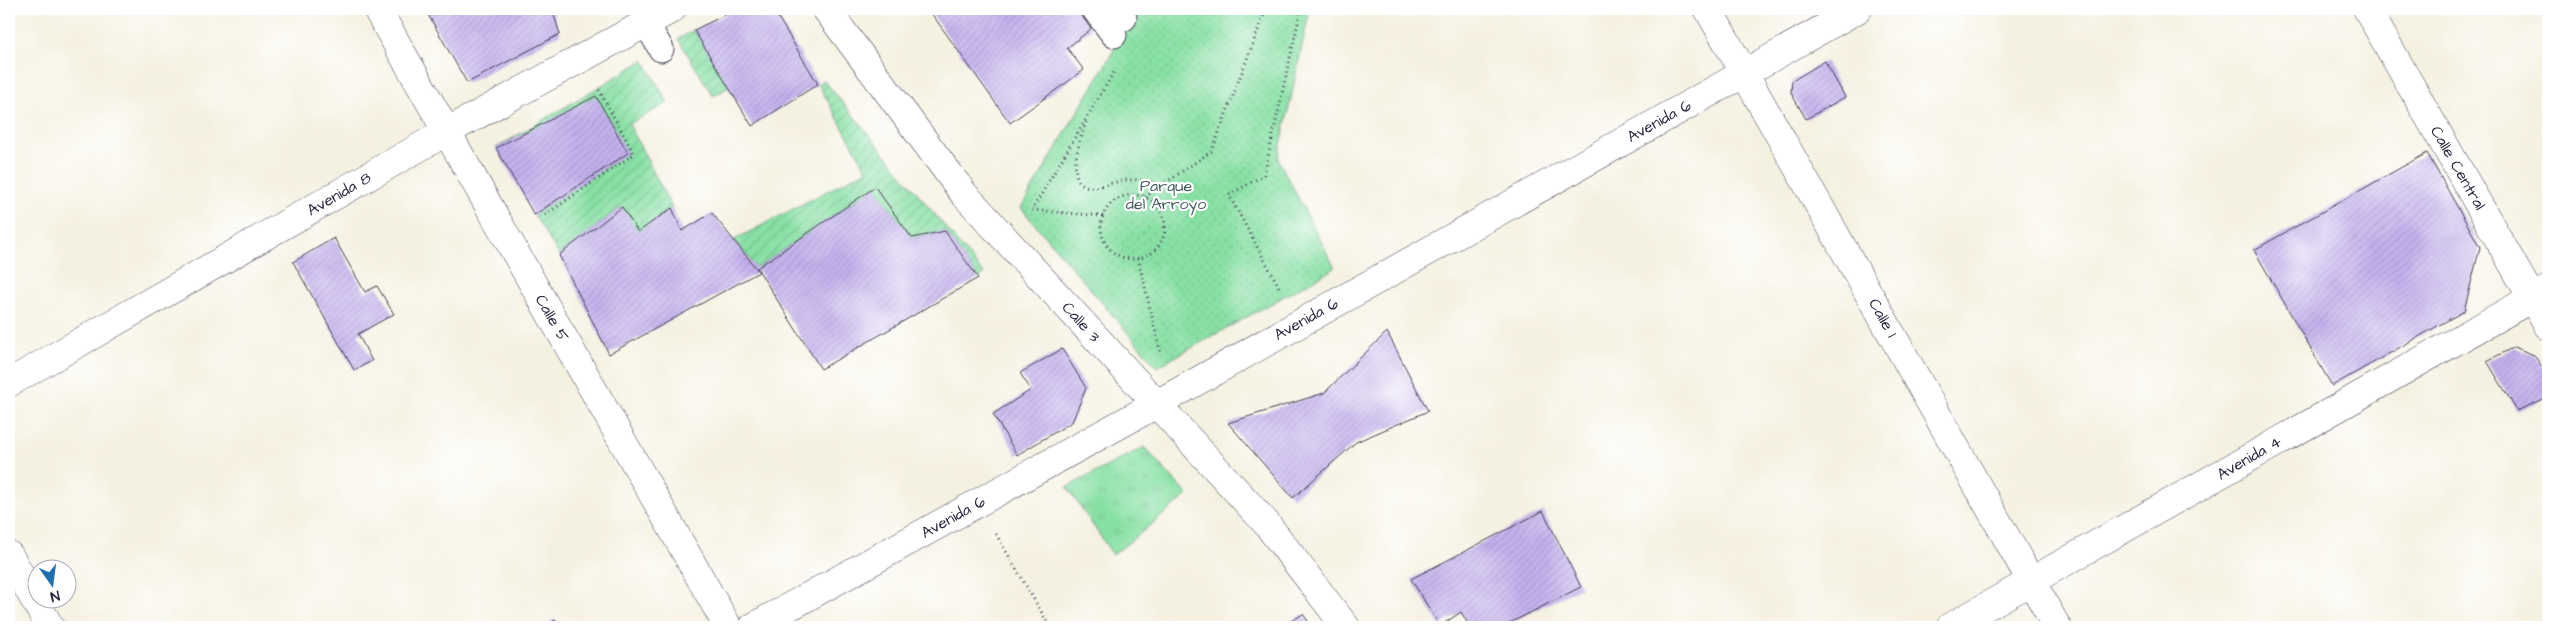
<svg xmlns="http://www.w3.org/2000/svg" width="2557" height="636" font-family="'Architects Daughter',sans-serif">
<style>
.grass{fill:url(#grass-tufts);stroke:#548170}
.park{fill:url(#park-dots);stroke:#548170}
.garden{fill:url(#garden-furrows);stroke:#548170}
.building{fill:url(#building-hatch)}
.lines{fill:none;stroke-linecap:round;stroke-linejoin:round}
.lane-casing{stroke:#424154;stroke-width:27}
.street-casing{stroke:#424154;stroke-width:29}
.path{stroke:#424154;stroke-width:3;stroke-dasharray:1 4;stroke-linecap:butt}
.lane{stroke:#fff;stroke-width:25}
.street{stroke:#fff;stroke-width:28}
.labels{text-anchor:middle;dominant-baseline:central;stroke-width:4.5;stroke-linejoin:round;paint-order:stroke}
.street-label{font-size:16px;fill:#22223b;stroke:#fff}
.park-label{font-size:16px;fill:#405b5a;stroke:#fff}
</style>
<defs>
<pattern id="grass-tufts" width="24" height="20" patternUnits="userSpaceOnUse" patternTransform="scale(1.25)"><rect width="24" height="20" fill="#87e0a4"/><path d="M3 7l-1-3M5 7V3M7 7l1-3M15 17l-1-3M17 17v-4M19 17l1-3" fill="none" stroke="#74c08e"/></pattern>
<pattern id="park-dots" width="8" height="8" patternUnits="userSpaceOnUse" patternTransform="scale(1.25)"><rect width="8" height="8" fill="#87e0a4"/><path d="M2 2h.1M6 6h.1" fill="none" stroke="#74c08e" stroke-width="1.8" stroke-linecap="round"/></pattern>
<pattern id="garden-furrows" width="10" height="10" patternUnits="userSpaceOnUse" patternTransform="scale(1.25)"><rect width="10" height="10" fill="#87e0a4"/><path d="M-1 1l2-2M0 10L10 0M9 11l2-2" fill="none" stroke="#74c08e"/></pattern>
<pattern id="building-hatch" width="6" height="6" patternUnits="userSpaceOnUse" patternTransform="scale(1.25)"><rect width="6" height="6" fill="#c4b1ed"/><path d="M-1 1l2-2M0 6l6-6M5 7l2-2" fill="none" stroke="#a898cc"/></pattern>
</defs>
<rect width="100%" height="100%" fill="#fff"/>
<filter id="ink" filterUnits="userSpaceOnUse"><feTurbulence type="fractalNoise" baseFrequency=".02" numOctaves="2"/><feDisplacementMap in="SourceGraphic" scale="10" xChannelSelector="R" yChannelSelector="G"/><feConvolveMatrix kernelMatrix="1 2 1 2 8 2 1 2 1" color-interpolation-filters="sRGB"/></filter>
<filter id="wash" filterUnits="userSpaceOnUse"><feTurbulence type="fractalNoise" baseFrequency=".0096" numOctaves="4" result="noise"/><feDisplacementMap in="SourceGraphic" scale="20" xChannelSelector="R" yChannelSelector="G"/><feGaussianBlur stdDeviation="1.12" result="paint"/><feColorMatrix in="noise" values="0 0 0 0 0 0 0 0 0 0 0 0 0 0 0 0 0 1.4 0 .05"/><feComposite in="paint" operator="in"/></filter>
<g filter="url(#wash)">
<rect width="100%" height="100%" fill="#f5f1e1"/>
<path class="grass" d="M1144,447L1188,495L1113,555L1067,487Z"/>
<path class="park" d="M1138,9H1310L1278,159L1335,268L1157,367L1021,208Z"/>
<g class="garden">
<path d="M694,30L729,87L713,96L678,39Z"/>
<path d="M644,60L668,103L629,124L672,208L638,232L621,207L559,255L534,215L627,153L596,97L496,148Z"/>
<path d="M824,80L984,274L978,278L945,231L912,238L875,187L757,268L734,240L867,170L818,84Z"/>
</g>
<g id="blocks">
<g class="building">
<path d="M425,9H552L560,34L467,83Z"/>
<path d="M737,9H773L818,84L752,126L694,30Z"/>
<path d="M931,9H1077L1091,29L1067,48L1084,70L1010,123L929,10Z"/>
<path d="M1825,61L1845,97L1806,119L1791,93L1792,81Z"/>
<path d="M596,96L628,153L534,215L496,148Z"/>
<path d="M2427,153L2480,247L2464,311L2332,386L2254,250Z"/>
<path d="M875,187L912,238L945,231L978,278L821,369L757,268Z"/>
<path d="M622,207L638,232L672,208L682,231L712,213L759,272L609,354L559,255Z"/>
<path d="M334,238L365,292L377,286L394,314L358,334L372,361L354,370L293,262Z"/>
<path d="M1387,332L1428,411L1356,442L1293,498L1228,423L1324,393Z"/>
<path d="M2514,347L2534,355L2548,376V397L2517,411L2487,361Z"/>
<path d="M1062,349L1086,388L1072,422L1017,455L993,414L1031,390L1020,373Z"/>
<path d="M1543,511L1581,587L1502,627H1470L1461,612L1440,626L1411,579Z"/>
<path d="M1303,614L1312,627H1281Z"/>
<path d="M555,620L560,627H542Z"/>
</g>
</g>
</g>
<g filter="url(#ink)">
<use href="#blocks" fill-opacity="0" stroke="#424154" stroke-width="1"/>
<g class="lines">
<g class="lane-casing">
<g id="lane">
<path d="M1094,9L1114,35"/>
<path d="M1118,9L1124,18"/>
<path d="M646,23L661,49"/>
</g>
</g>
<g class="street-casing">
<g id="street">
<path d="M377,9L728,627"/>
<path d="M826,9L964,194L1266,523L1346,627"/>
<path d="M1708,9L2057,627"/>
<path d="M2367,9L2548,326"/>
<path d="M9,383L446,132L672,9"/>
<path d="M9,555L50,627"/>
<path d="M753,627L1155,405L1858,9"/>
<path d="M1950,627L2548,289"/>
</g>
</g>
<g class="path">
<path d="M1086,122C1081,138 1061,188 1094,187C1106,186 1117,180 1129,180C1140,179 1152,182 1163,184"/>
<circle cx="1133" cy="227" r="32"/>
<path d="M1145,197L1212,151L1266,9"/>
<path d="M545,215L634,154L599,90"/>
<path d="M1103,216L1032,210L1115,70"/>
<path d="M1138,258L1161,354"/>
<path d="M1279,287L1229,195L1264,175L1301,9"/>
<path d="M996,534L1050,627"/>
</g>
<use href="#lane" class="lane"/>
<use href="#street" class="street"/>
</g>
</g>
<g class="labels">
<g class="street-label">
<text transform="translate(1659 121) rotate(-29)">Avenida 6</text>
<text transform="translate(2458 168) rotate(60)">Calle Central</text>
<text transform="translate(339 194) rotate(-30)">Avenida 8</text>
<text transform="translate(552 318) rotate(60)">Calle 5</text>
<text transform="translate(1883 318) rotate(61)">Calle 1</text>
<text transform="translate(1306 319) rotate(-29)">Avenida 6</text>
<text transform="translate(1081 322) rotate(48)">Calle 3</text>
<text transform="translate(2249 458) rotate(-30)">Avenida 4</text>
<text transform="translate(953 517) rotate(-29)">Avenida 6</text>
</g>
<g class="park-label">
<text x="1166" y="186">Parque<tspan x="1166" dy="18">del Arroyo</tspan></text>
</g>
</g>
<rect width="2557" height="636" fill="none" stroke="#fff" stroke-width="30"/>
<g transform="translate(52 584) rotate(166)"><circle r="24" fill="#ffffff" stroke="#a7a7b1"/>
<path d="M0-4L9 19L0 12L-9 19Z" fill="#1f6fb2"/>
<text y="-8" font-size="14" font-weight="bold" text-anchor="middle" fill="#22223b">N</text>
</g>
</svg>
